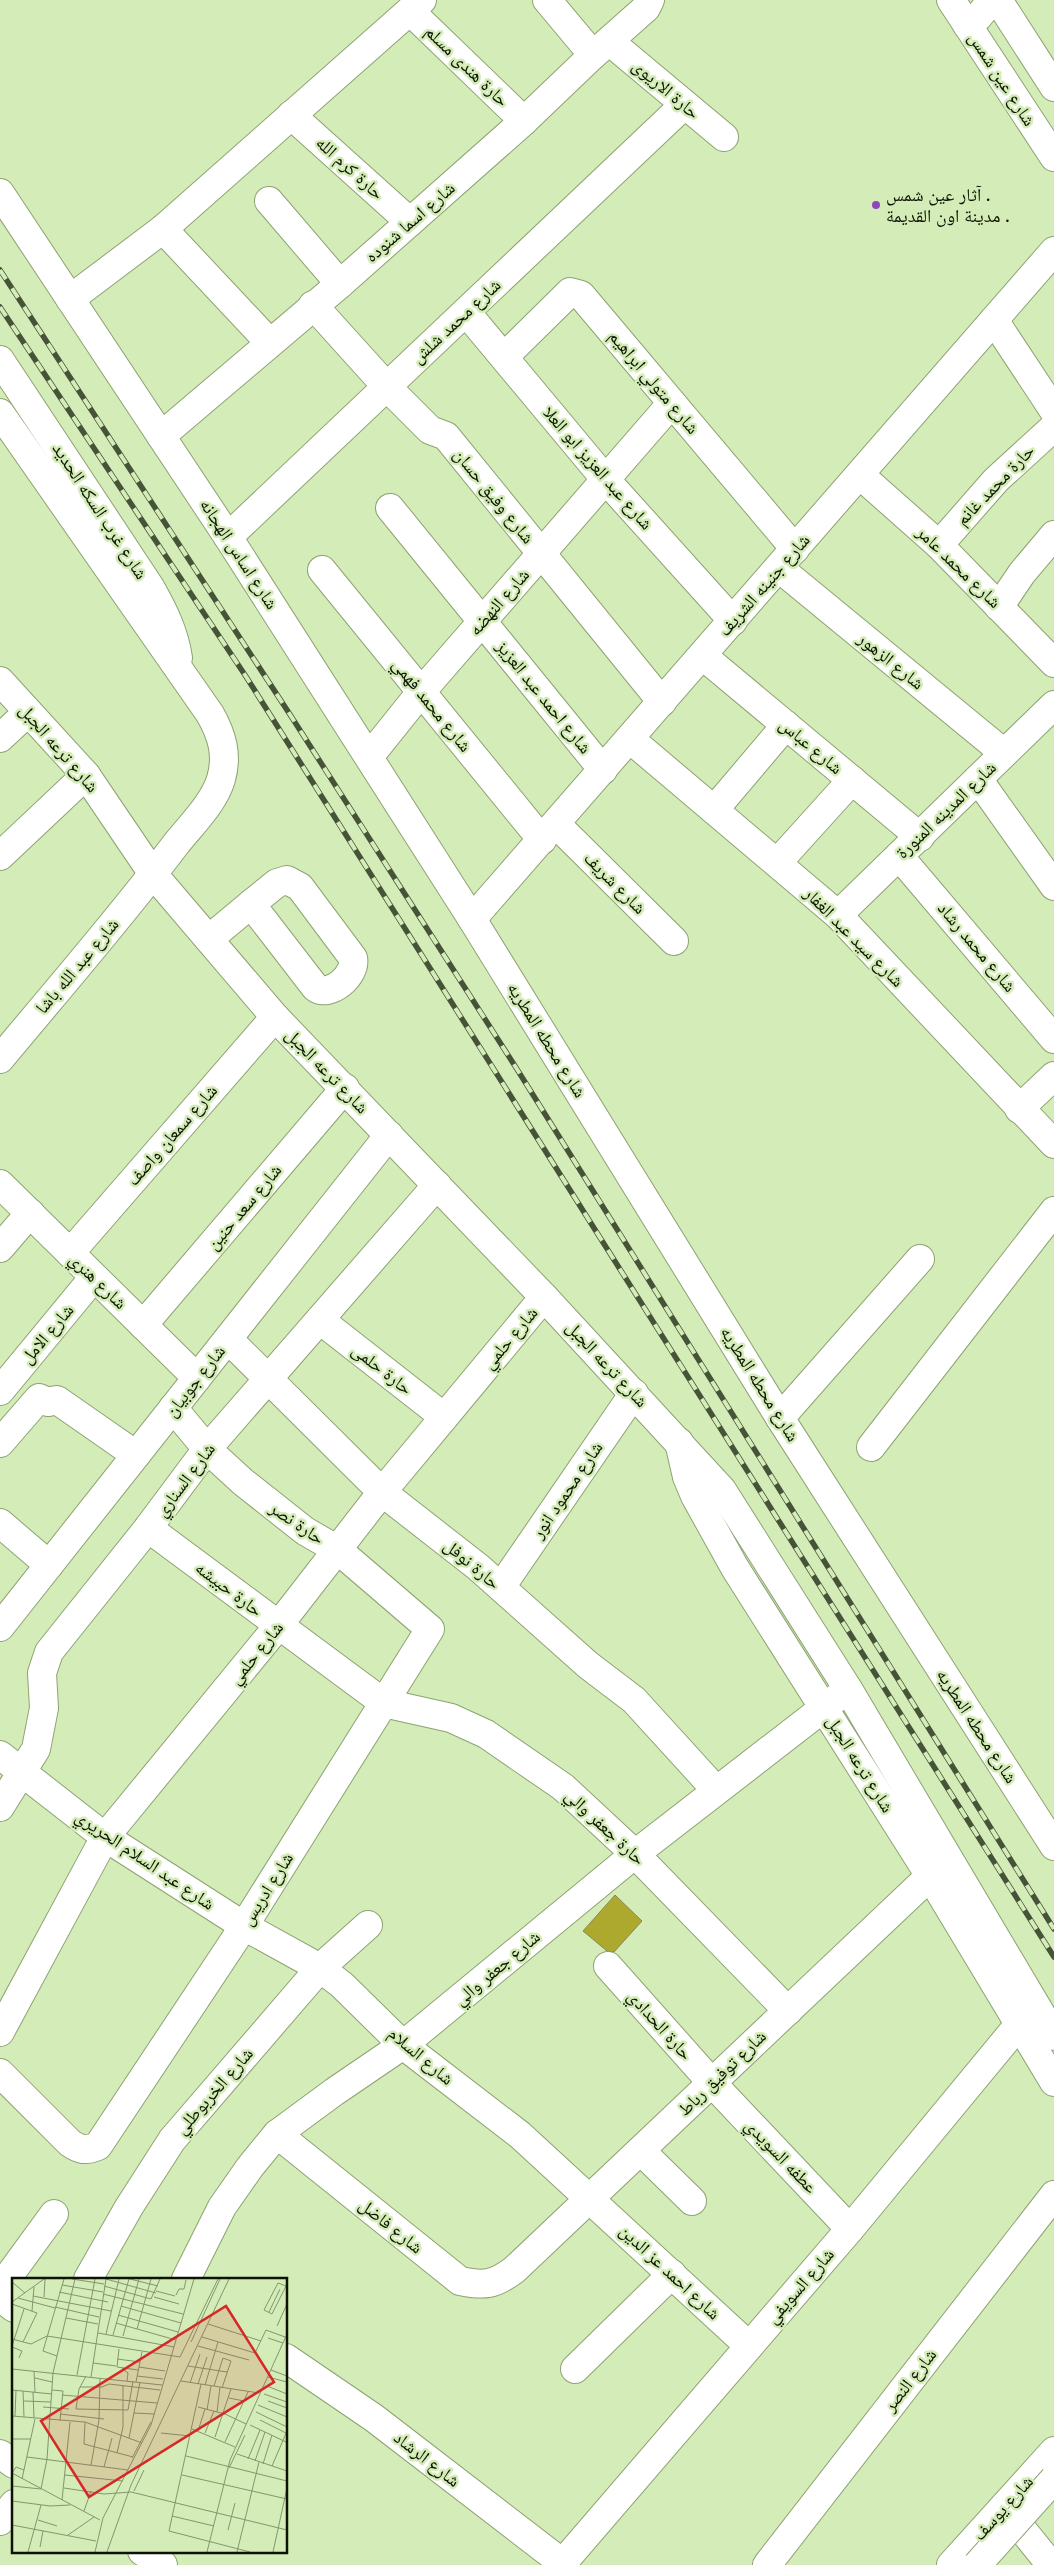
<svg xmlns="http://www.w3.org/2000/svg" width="1054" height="2565" font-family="'Fira Sans','Noto Naskh Arabic',sans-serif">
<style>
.building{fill:#ada92e;stroke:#8a8954}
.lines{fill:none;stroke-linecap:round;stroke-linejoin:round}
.minor-casing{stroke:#8da372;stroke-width:30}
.major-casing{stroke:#8da372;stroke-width:30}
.minor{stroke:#fff;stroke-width:28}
.major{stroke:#fff;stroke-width:28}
.rail-casing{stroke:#475338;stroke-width:5.5}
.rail{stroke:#d4ecb7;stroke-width:4;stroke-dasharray:11;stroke-linecap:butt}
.minor-bridge-casing{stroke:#8da372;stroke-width:30;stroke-linecap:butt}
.minor-bridge{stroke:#fff;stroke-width:28}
.poi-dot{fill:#8a48bc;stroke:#d4ecb7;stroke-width:2}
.labels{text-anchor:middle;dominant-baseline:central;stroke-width:5;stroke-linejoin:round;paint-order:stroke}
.street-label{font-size:18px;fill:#0c1303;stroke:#d4ecb7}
.poi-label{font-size:18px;fill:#0c1303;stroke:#d4ecb7;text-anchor:start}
.inset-road{fill:none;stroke:#84956f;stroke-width:1}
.view{fill:#d62828;fill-opacity:0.15;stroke:#d62828;stroke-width:2.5}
.inset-edge{fill:none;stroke:#0c1303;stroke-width:2.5}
</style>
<rect width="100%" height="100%" fill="#d4ecb7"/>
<path class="building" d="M615,1895L642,1921L614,1952L607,1951L583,1931Z"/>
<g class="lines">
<g class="minor-casing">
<g id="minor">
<path d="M547,0L593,55"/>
<path d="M410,11L524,121"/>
<path d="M967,25L978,17L992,0"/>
<path d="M609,41L724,137"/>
<path d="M291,115L410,222"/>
<path d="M0,193L228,537L472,919L780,1418L1054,1846"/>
<path d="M269,201L340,284"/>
<path d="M163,229L269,342"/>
<path d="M70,299L163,229L422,0"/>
<path d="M313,305L387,387L430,430L446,436L662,702"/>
<path d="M466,312L606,480L733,621"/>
<path d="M994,320L1054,411"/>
<path d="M504,357L570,292L581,295L795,549"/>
<path d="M0,360L150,587C163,610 174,631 178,658"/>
<path d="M0,413L210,714C222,735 228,755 221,779C214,803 191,825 176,844C120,918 59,988 0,1059"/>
<path d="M161,436L340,284L524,121L593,55L646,8L650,0"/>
<path d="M860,475L939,545L1054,663"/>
<path d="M390,508L603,770"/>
<path d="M228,537L684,105"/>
<path d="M939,545L996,480L1054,427"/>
<path d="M779,568L1004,753"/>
<path d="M322,570L542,840"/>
<path d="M999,607L1022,573L1054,535"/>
<path d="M703,656L920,837"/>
<path d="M0,681L86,775L153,874L275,1017L544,1297L722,1490L848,1689L1054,2036"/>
<path d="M0,738L28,712"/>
<path d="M630,739L838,915L1054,1144"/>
<path d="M369,757L421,692L671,404"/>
<path d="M978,779L1054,886"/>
<path d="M714,810L786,725"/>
<path d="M556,824L674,941"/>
<path d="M0,856L86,775"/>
<path d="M899,856L1054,1039"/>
<path d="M777,863L852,780"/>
<path d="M287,880L300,887L353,958C357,975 329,999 315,987L251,904L277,883Z"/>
<path d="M838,915L1054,705"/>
<path d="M472,919L1054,251"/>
<path d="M209,939L251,904"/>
<path d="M1019,1109L1054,1076"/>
<path d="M0,1184L197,1378"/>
<path d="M0,1248L30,1213"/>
<path d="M70,1253L275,1017"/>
<path d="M320,1320L444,1417"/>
<path d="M143,1325L345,1088"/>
<path d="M228,1339L382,1492L478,1567L588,1665L634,1700L716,1790"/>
<path d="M0,1391L94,1277"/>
<path d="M780,1418L920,1259"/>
<path d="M679,1442L687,1477L695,1496L735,1568L930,1876L1054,2082"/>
<path d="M0,1443L39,1398L48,1402L57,1400L136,1455"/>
<path d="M871,1447L1054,1211"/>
<path d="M0,1523L49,1565"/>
<path d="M148,1528L384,1703L451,1718L486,1734L563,1787L635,1854L788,2011"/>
<path d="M501,1587L634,1393"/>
<path d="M0,1627L389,1135"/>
<path d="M0,1755L105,1837L244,1926L320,1968L342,1985L403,2045L520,2135L749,2346"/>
<path d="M0,1807L36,1749L44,1708L42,1673L49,1652L148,1528L207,1449L437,1185"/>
<path d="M608,1966L712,2083L850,2229"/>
<path d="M0,2032L105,1837L278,1626L382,1492L544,1297"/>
<path d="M0,2073L70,2143C80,2150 86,2151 98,2146L244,1926L430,1629L338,1550L305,1531L243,1482L207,1449L173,1408"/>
<path d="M277,2134L460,2281C484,2286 494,2285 514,2270L930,1876"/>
<path d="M641,2151L692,2201"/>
<path d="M88,2279L129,2207L172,2140L320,1968L368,1925"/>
<path d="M186,2279L222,2207L250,2167L277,2134L334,2092L403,2045L635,1854L848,1689"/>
<path d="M0,2288L54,2214"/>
<path d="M0,2297L14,2308"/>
<path d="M286,2358L374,2418L565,2565"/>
<path d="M575,2369L672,2274"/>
<path d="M0,2454L14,2464"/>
<path d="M1004,2507L1051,2565"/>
<path d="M0,2521L14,2504"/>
<path d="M142,2551L163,2565"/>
<path d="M561,2565L850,2229L1030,2011"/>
<path d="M767,2565L1054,2195"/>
<path d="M951,2565L1054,2451"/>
</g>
</g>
<g class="major-casing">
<g id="major">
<path d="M951,0L1054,157"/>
<path d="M998,0L1054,87"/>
</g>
</g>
<use href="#minor" class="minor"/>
<use href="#major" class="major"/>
<g class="rail-casing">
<g id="rail">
<path d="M0,270L289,713L515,1066L1054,1929"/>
<path d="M0,307L245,675L1054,1957"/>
</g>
</g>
<use href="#rail" class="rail"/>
<g class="minor-bridge-casing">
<path id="minor-bridge" d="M977,2565L1054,2479"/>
</g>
<use href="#minor-bridge" class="minor-bridge"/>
</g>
<circle class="poi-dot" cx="876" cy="205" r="5"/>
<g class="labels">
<g class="street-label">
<text transform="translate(467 66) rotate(44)">حارة هندى مسلم</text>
<text transform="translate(1002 79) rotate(57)">شارع عين شمس</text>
<text transform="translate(666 89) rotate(40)">حارة الاريوى</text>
<text transform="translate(350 168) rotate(42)">حارة كرم الله</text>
<text transform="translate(410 222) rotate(-41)">شارع اسما شنوده</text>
<text transform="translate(456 321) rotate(-43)">شارع محمد شلش</text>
<text transform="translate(654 382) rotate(50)">شارع متولي ابراهيم</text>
<text transform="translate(598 468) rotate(49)">شارع عبد العزيز ابو العلا</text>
<text transform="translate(995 485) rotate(-46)">حارة محمد غانم</text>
<text transform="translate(494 496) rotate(51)">شارع وفيق حسان</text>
<text transform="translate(100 511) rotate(57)">شارع غرب السكه الحديد</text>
<text transform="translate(239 554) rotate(57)">شارع اساس الهجانه</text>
<text transform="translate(959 567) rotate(44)">شارع محمد عامر</text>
<text transform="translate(764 585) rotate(-49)">شارع جنينه الشريف</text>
<text transform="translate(499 602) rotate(-49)">شارع النهضه</text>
<text transform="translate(891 661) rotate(39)">شارع الزهور</text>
<text transform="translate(544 697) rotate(51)">شارع احمد عبد العزيز</text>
<text transform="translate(432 705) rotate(51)">شارع محمد فهمي</text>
<text transform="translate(811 746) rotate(40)">شارع عباس</text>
<text transform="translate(59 748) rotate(49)">شارع ترعه الجبل</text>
<text transform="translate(946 810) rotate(-44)">شارع المدينه المنورة</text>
<text transform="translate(615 883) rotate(45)">شارع شريف</text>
<text transform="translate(854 937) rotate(45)">شارع سيد عبد الغفار</text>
<text transform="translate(977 947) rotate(50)">شارع محمد رشاد</text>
<text transform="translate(77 966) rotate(-50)">شارع عبد الله باشا</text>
<text transform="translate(547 1040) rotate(58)">شارع محطه المطريه</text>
<text transform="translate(327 1071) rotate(46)">شارع ترعه الجبل</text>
<text transform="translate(172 1135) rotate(-49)">شارع سمعان واصف</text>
<text transform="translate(244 1207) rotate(-50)">شارع سعد حنين</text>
<text transform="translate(98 1281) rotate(44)">شارع هنري</text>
<text transform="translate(47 1334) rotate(-50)">شارع الامل</text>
<text transform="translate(510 1338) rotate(-50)">شارع حلمي</text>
<text transform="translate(607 1364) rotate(47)">شارع ترعه الجبل</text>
<text transform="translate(382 1369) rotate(38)">حارة حلمى</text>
<text transform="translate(195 1381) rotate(-52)">شارع جوبيان</text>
<text transform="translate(760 1384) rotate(58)">شارع محطه المطريه</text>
<text transform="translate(185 1480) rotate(-53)">شارع السناري</text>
<text transform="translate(567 1490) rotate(-56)">شارع محمود انور</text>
<text transform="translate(297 1523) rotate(34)">حارة نصر</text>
<text transform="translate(472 1564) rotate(40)">حارة نوفل</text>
<text transform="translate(229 1589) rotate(37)">حارة حبيشه</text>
<text transform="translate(256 1653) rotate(-51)">شارع حلمي</text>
<text transform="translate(977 1726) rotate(57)">شارع محطه المطريه</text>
<text transform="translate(860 1764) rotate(58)">شارع ترعه الجبل</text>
<text transform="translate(605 1827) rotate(43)">حارة جعفر والي</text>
<text transform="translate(145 1860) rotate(34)">شارع عبد السلام الحريري</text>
<text transform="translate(267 1889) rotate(-58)">شارع ادريس</text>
<text transform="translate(497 1968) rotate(-40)">شارع جعفر والي</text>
<text transform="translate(660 2025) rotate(48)">حارة الحدادي</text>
<text transform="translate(421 2056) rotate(40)">شارع السلام</text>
<text transform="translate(722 2073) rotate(-44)">شارع توفيق رباط</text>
<text transform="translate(214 2091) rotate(-49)">شارع الخربوطلي</text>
<text transform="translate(781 2156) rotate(46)">عطفه السويدي</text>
<text transform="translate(391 2226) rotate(39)">شارع فاضل</text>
<text transform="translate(670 2272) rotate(43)">شارع احمد عز الدين</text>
<text transform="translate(800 2286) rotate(-49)">شارع السويفي</text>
<text transform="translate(910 2380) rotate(-52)">شارع النصر</text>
<text transform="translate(427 2459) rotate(38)">شارع الرشاد</text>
<text transform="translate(1003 2508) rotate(-48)">شارع يوسف</text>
</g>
<g class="poi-label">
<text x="886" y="195">آثار عين شمس .<tspan x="886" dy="21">مدينة اون القديمة .</tspan></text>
</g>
</g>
<g transform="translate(12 2278)">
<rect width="275" height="275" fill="#d4ecb7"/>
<path class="inset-road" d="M60,1L92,6M94,1L144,15M118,1L146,8M0,4L13,15M50,7L91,14M92,8L139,21L148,1M274,8L266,5L252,32L260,36L274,8L275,4M144,13L163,18M47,14L96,24M91,16L111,21M164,17L167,11H172L174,2M21,18L99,33M32,19L33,1M142,19L167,26M6,20L43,30M111,21L171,36M0,24L32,1M0,26L25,35L11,64M109,28L169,45M43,29L87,39M20,33L22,9M257,34L268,11M106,37L166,54M54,40L86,46M104,45L164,62M196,46L249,63M265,48L275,26M125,51L139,1M86,55L162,69M94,56L107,1M101,57L117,1M111,58L127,1M190,59L243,75L254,52L273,59M256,60L271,65M0,61L19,66L35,58L168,79L206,1M179,64L208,1M0,68L12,31M186,68L237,82M0,69L10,73L7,80M107,71L105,89L126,92M45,78L31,73L52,1M105,81L128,84M81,85L104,88M176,88L215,94M127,89L153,93M110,90L116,95L115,103M0,91L150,107M259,92L275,98M22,93L23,114M65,97L83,1M74,98L67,111L64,131L116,132L121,103M125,98L151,101M79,99L94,1M256,99L275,104M23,100L40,104M169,103L247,115M124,104L130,74M178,105L188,76M186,106L195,79M189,106L157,253L238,274M193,107L206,64M202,108L211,80M255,108L275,116M68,109H90L97,106L148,112M210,110L219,83L211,80M0,112L40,116M40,112L51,113L48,143M11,113L12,139M21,114L22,140M252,116L275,124M50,117L145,125M217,120L232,123M12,123L39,124M256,123L275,130M246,127L275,139M31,129L57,131M186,129L213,136L234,146M195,132L199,108M205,134L208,109M244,134L275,149M122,135L142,136M48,136L92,141M0,138L73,144L130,165M3,138L4,112M248,142L274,155M73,144L72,166L121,179M238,147L274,164M180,151L223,169M186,153L193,131M149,155L178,158M193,155L202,133M203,159L219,111M117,160L128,104M0,161H19M213,164L236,114M105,175L111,149V107M225,176L275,193M174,178L275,203M15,179L116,192M120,180L139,144M236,181L248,152M243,183L253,154M251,186L260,157M79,187L87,142L88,100M260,188L275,153M92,189L100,160M217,190L233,157M0,195L88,242M0,195L4,189L12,192M53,197L111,203M170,197L275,221M10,201L23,141M0,208L29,211L35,181L41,95L63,1M52,210L92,216L119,214L275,252M122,213L132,192M50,222L58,144M0,223L38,228L58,227M72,233L79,213M160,238L202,248M26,242L45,248M0,247L84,263M216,252L223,225M56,257L82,239M28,269L31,253M16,274L29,227M83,274L91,240L139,147L182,1M95,274L119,207L217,1M195,274L218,182L275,56M225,274L247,184M261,274L275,210"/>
<path class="view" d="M214,28L262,104L77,219L29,143Z"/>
<rect width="275" height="275" class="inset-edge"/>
</g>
</svg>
